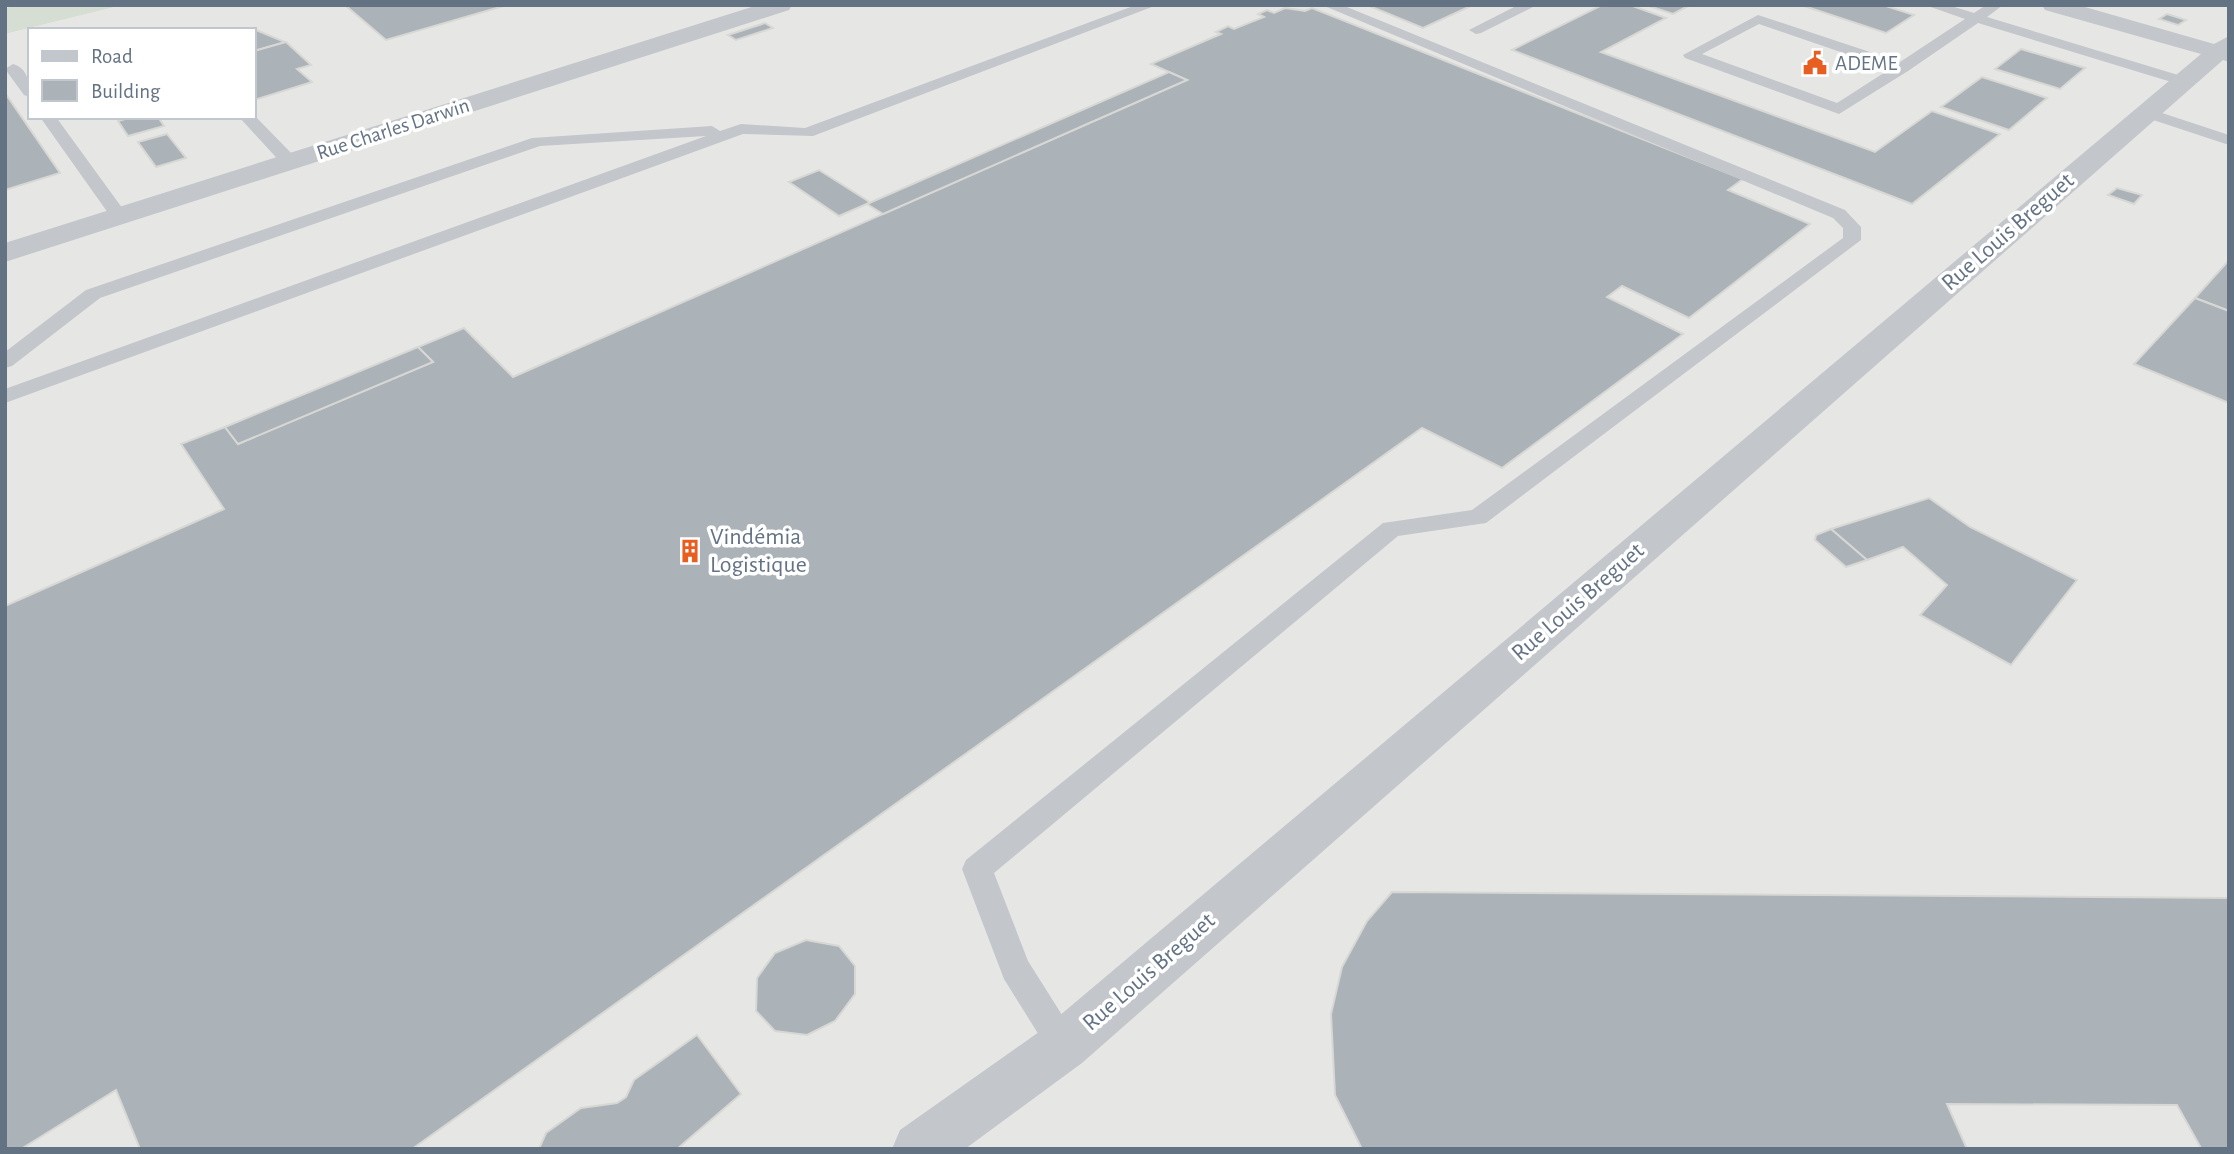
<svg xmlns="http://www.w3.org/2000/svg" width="2234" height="1154" font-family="'Alegreya Sans',sans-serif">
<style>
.built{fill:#e6e7e5;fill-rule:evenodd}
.green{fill:#d6ddd3}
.building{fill:#abb2b8;stroke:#d7d7d4;stroke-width:2}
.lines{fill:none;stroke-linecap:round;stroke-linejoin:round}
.service{fill:#c3c6ca;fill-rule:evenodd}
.minor{fill:#c3c6ca;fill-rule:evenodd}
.labels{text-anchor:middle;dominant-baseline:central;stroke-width:7;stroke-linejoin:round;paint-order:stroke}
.far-poi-label{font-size:21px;fill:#647384;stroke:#fff;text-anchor:start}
.far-street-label{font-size:21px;fill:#647384;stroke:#fff}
.street-label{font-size:24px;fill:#647384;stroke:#fff}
.poi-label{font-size:24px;fill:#647384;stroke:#fff;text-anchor:start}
</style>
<rect width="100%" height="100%" fill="#f5f6f2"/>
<path class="built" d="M123,5H2229V1149H5V34ZM30,30H254V117H30Z"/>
<path class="green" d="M17,5H123L5,34V8Z"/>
<g class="building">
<path d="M345,5H507L386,40Z"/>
<path d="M1367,5H1473L1423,28Z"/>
<path d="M1602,5H1630L1666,18L1601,52L1875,152L1932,111L2000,134L1912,204L1512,50Z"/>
<path d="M1646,5H1690L1673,14Z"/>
<path d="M1801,5H1883L1914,15L1886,33Z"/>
<path d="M1285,8L1305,11L1312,8L1743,179L1728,190L1810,224L1689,318L1622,286L1607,297L1683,334L1502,468L1422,428L412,1149H140L116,1090L21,1149H5V606L224,509L181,444L225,427L238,444L433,362L418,347L464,328L513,377L1187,80L1151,64L1221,34L1216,32L1228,26L1234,29L1264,17L1258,14L1267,10L1274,13Z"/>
<path d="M2167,14L2186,20L2178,25L2159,19Z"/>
<path d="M765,23L773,28L736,40L728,35Z"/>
<path d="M256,30L285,42L254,51V31Z"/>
<path d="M286,42L311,65L297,69L312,82L254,100V51Z"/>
<path d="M2021,49L2085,68L2060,89L1995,69Z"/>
<path d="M1169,72L1187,80L883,214L867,204Z"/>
<path d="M1982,77L2047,98L2009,130L1941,107Z"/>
<path d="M5,93L60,173L5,190Z"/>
<path d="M132,117H158L164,126L128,136L118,121Z"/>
<path d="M167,134L186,158L156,167L138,142Z"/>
<path d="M819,170L868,201L869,203L839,216L789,182Z"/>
<path d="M2117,188L2142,195L2134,204L2108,195Z"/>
<path d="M2229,260V311L2195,298Z"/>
<path d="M2195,298L2229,311V403L2134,364Z"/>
<path d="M418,347L433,362L238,444L225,427Z"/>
<path d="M1929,498L1970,527L2077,580L2011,665L1920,615L1947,585L1903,547L1867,560L1831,529Z"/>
<path d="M1831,529L1867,560L1846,567L1815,540L1816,535Z"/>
<path d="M1392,892L2229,898V1149L2201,1148L2177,1105L1947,1104L1967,1149H1362L1335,1095L1331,1014L1342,967L1367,921Z"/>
<path d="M806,940L839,946L855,966V994L835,1021L807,1035L775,1031L756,1011L757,978L775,953Z"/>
<path d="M697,1035L741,1094L677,1149H539L546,1133L581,1108L617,1103L626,1097L634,1080Z"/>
</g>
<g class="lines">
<g class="service">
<path d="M1136,5H1157L813,136L743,134L5,403V389L706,136L540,146L100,298L12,366L5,368V352L86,290L532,138L712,126L720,131L741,124L805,128Z"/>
<path d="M1322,5H1342L1845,210L1861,227V240L1486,523L1398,536L994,873L1028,961L1081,1045L1076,1056L1064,1061L1052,1056L1004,979L962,869L966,860L1383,523L1472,510L1843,238V228L1833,218Z"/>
<path d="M1518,5H1537L1481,33L1476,34L1469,30Z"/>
<path d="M1925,5H1948L1974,13L1986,5H2003L1987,17L2188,78L2191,81L2183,86L2178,84L1978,23L1908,71L1839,114L1685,58L1683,55L1758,15L1900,62L1965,19ZM1759,24L1890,69L1837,103L1702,54Z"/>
<path d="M13,64C28,68 30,84 30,97L24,95L5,69Z"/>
<path d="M2147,108L2229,135V145L2141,116L2139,113Z"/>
<path d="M254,115L296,158L298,162L296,166H284L239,117H254Z"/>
<path d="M40,117H56L128,216L125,220H113Z"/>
</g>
<g class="minor">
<path d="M758,5H792L789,10L5,262V243Z"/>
<path d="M2042,5H2078L2214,44L2229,36V62L2223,60L1082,1063L965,1149H892L900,1130L1046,1027L2201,54L2045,10Z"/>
</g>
</g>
<defs>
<g id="civic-bare" transform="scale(1.89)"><path d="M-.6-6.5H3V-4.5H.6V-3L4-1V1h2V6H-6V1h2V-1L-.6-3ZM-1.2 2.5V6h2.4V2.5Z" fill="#e85d20" stroke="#fff" stroke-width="2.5" paint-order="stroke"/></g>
<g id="building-bare" transform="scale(1.89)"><path d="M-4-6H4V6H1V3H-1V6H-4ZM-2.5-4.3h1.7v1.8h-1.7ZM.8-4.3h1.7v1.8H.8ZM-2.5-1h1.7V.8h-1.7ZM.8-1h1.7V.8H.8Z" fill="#e85d20" stroke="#fff" stroke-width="2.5" paint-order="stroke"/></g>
</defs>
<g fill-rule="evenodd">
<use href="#civic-bare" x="1815" y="63"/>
<use href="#building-bare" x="690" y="551"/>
</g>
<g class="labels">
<g class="far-poi-label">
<text x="1835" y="63">ADEME</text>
</g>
<g class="far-street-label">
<text transform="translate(393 129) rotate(-18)">Rue Charles Darwin</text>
</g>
<g class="street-label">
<text transform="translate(2008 232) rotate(-41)">Rue Louis Breguet</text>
<text transform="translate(1578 602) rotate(-41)">Rue Louis Breguet</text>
<text transform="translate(1149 972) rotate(-41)">Rue Louis Breguet</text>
</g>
<g class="poi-label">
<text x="710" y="537">Vindémia<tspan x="710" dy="28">Logistique</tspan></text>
</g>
</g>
<rect width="2234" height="1154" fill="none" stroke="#647384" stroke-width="14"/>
<rect x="28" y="28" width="228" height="91" fill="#ffffff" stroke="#c1c7ce" stroke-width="2"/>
<rect x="42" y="51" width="35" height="10" fill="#c3c6ca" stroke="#c1c7ce" stroke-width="2"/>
<text x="91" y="63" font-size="21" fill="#647384">Road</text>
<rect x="42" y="80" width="35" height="21" fill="#abb2b8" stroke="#c1c7ce" stroke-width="2"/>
<text x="91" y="98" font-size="21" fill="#647384">Building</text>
</svg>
